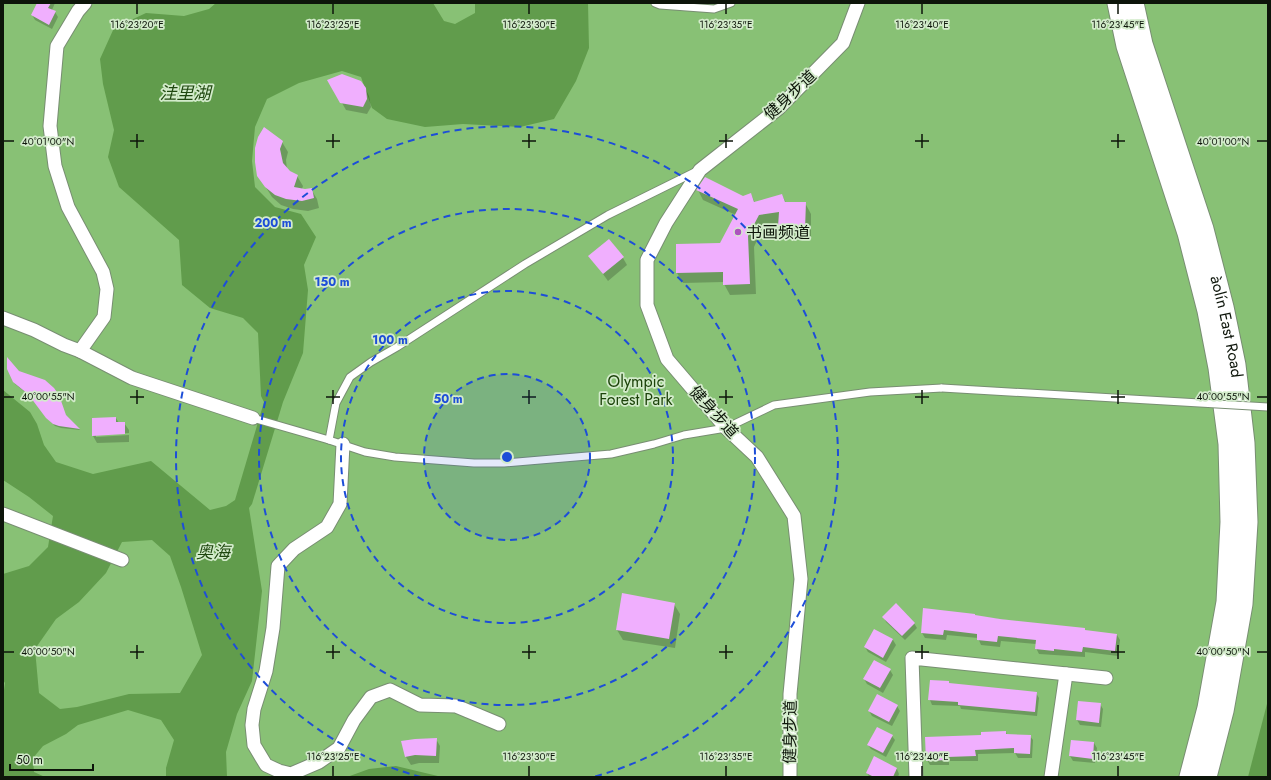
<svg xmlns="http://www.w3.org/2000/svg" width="1271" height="780" font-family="Jost,'Noto Sans SC',sans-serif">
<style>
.green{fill:#88c175}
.water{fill:#619c4c;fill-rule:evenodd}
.shadow{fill:#0003}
.building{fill:#f0affe}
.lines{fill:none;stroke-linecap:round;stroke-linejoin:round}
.lane-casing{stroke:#788e72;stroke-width:9}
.street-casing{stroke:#788e72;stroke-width:15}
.secondary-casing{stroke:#788e72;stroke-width:21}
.lane{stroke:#fff;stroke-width:7}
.street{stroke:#fff;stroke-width:13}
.secondary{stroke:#fff;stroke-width:19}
.lane-bridge-casing{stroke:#788e72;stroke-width:9;stroke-linecap:butt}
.lane-bridge{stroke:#fff;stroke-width:7}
.ticks{fill:none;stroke:#0d150a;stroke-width:1.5}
.ring{fill:none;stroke:#1d4ed8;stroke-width:2;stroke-dasharray:7 5}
.poi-dot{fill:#ac52be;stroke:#d3ebcb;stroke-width:1.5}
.labels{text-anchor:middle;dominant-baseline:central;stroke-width:3.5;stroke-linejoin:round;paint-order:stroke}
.street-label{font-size:16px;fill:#0d150a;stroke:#d3ebcb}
.poi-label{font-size:16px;fill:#0d150a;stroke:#d3ebcb;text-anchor:start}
.park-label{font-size:16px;fill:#1c430a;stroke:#d3ebcb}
.water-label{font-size:17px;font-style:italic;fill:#1f470f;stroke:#d3ebcb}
.ticks-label{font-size:10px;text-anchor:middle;fill:#0d150a;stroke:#d3ebcb;stroke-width:3.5;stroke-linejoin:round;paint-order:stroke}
.centre{fill:#1d4ed8;stroke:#d3ebcb;stroke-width:2}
.ring-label{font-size:12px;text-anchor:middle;font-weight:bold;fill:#1d4ed8;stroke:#d3ebcb;stroke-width:3.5;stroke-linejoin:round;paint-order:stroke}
</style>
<rect width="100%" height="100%" fill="#d3ebcb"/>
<rect class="green" x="3" y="3" width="1265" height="774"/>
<g class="water">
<path d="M216,3H433L444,21L455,24L475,13V3H588L589,48L576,81L554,119L520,127L463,124L425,127L387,119L372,108L361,77L342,71L299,83L267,99L255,127L252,161L255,187L275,207L301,214L316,237L304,265L308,290L303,353L283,402L252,504L249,508L262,591L252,681L237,714L226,752L227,777H166V768L174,740L161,720L128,710L78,725L66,734L43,746L33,758L34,772L45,777H3V697L5,683L3,680V574L29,566L48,547L53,516L29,497L3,480V390L30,412L37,424L44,445L56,462L93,474L151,461L210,510L226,506L235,500L264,402L261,396L258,333L243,318L210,308L182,285L179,240L119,187L108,157L114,130L103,84L100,59L114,28L146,13L184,16L209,9ZM152,540L170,556L181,587L202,655L180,693L129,694L77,707L60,709L39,693L35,649L56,619L79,602L106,573L122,542Z"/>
<path d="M1268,700V777H1248Z"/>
<path d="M396,766L442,777H347L369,769Z"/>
</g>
<g class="shadow">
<path d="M38,3H55L52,10L55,12L58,17L52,29L35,20L32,15Z"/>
<path d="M329,80L365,88L369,96L371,107L367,114L346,110Z"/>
<path d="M282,142L288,152L286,160L287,170L297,176L303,186L302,189H311L317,199L319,208L308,211L293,209L281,205L272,197L265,186Z"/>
<path d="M698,190L743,197L751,194L755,203L782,195L786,203H805L811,214V238L785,237L779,227V223L764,225L754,247L756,294L730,295L724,284V282L683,283L677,273V245L720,244L736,215L703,200Z"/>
<path d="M590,256L623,258L627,265L608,281Z"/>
<path d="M8,369L18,372L80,430L61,428L55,426L49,420L30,396L15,384Z"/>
<path d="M116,418L119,423H124L129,430V433L96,435V437L129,435V442L97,443L93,436Z"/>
<path d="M674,604L680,614L675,648L623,640L617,630Z"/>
<path d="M975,616L1117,635L1120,640L1118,656L1085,652V657L1039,654L1036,648V644L1001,641L1000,647L981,645L978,638L947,635L946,640L925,638L922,633Z"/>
<path d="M884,617L914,623L917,628L905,640L886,622Z"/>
<path d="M874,630L893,640L896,645L886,662L868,652L865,647Z"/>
<path d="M890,670L893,675L883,693L867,684L864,679Z"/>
<path d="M949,684L1036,693L1039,698L1037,716L961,709L960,706L932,705L930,700Z"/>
<path d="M1079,702L1100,704L1103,709L1101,727L1080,725L1077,720Z"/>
<path d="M897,706L900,711L892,726L872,716L869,711Z"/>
<path d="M1006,732L1007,735L1030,736L1033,740L1032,758H1018L1015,753L978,754V761H949V765H930L927,760L982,736Z"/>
<path d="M892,736L895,740L886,757L871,749L868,745Z"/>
<path d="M436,739L440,746L439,763H419L411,765L406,757L402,742Z"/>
<path d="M1094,743L1097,748L1095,763L1073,761L1070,756Z"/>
<path d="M875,758L897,769L899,774L898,777H869L867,772Z"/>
</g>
<g class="building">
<path d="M37,3H51L48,8L56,11L49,25L31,15Z"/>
<path d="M342,74L361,81L366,88L367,99L363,107L340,103L327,80Z"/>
<path d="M264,127L283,141L280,149L283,163L290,171L298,175L294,187L305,189L312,188L314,198L302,201L286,199L275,195L265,187L257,176L255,162V148L258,137Z"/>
<path d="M705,177L743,196L751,193L754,202L782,194L785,202H806L805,229L778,227L779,212L759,215L748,236L750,284L723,285V272L676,273V244L720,243L738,209L696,190Z"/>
<path d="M609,239L624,257L603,274L588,256Z"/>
<path d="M7,357L19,371L45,380L54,388L59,395L66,415L80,429L59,426L53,424L46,418L28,394L13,382L7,369Z"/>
<path d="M116,417V422H125V434L92,436V418Z"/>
<path d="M622,593L675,603L669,639L616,630Z"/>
<path d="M896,603L915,623L902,636L882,617Z"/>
<path d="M923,608L975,614V615L1000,619L1085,628V630L1117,634L1115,651L1083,647L1082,652L1054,649V651L1035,649L1036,640L998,636L997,642L977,640V634L944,630L943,635L921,633Z"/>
<path d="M874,629L893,639L883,658L864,647Z"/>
<path d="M874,660L891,669L880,688L863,679Z"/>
<path d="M930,680L949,681V683L1037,692L1035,712L958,705V702L928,700Z"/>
<path d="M877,694L898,705L889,722L868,711Z"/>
<path d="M1078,701L1101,703L1099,723L1076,720Z"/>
<path d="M877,727L893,735L883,753L867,745Z"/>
<path d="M1006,731V734L1031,735L1030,754L1014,753V748L975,750L976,756L947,757V760L926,761L925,737L981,735V732Z"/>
<path d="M437,738L436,756L415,755L405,757L401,741L415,739Z"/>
<path d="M1071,740L1094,742L1093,759L1069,756Z"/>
<path d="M874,756L897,768L893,777H874L866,773Z"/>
</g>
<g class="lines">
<g class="lane-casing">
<g id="lane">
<path d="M655,3L660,5L714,9L731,3"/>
<path d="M253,418L329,440L336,403L350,377L371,362L397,347L525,264L608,215L697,171"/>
<path d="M329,440L365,452L395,457L474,463H504L611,454L654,444L684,435L726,428L774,405L870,392L942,388"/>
</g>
</g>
<g class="street-casing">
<g id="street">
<path d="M3,318L34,330L64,345L80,351L132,378L253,418"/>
<path d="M80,351L104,317L107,289L103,272L68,207L55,166L50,126L57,46L78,11L85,3"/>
<path d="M343,444L340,504L327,527L294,549L278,566L273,628L266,671L254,709L252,725L254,745L266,765L279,771L291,774L319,762L339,748L354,720L371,697L390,690L420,705L456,706L499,724"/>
<path d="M3,514L122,560"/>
<path d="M790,777V694L801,579L794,516L757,457L726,428L667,359L647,305V260L666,223L700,170L779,108L843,43L858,3"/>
<path d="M916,777L912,658L1106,678"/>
<path d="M1051,777L1066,674"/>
</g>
</g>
<g class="secondary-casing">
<g id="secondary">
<path d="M1117,3L1126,46L1187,233L1207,311L1218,368L1228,444L1230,522L1226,602L1207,708L1189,777"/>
<path id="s1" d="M1134,3L1143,44L1204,229L1224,307L1236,365L1245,443L1248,522L1243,604L1224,711L1207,777"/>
</g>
</g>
<use href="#lane" class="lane"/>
<use href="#street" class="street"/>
<use href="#secondary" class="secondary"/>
<g class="lane-bridge-casing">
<path id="lane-bridge" d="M942,388L1268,407"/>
</g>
<use href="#lane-bridge" class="lane-bridge"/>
</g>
<path class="ticks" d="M137,4V14M333,4V14M529,4V14M726,4V14M922,4V14M1118,4V14M137,134V148M333,134V148M529,134V148M726,134V148M922,134V148M1118,134V148M4,141H14M130,141H144M326,141H340M522,141H536M719,141H733M915,141H929M1111,141H1125M1257,141H1267M137,390V404M333,390V404M529,390V404M726,390V404M922,390V404M1118,390V404M4,397H14M130,397H144M326,397H340M522,397H536M719,397H733M915,397H929M1111,397H1125M1257,397H1267M137,645V659M333,645V659M529,645V659M726,645V659M922,645V659M1118,645V659M4,652H14M130,652H144M326,652H340M522,652H536M719,652H733M915,652H929M1111,652H1125M1257,652H1267M333,766V776M529,766V776M726,766V776M922,766V776M1118,766V776"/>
<circle cx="507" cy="457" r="83" fill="#1d4ed8" fill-opacity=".12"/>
<g class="ring">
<circle cx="507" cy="457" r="83"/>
<circle cx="507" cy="457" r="166"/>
<circle cx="507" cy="457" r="248"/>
<path d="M421 777A331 331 0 1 1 593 777"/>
</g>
<circle class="poi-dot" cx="738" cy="232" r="4"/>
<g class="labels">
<g class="street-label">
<text transform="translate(790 95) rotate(-43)">健身步道</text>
<text stroke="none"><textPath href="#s1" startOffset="337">àolín East Road</textPath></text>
<text transform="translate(714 412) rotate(48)">健身步道</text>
<text transform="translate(790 732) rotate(-89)">健身步道</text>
</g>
<g class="poi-label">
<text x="746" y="232">书画频道</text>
</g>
<g class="park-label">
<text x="636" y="381">Olympic<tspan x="636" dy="18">Forest Park</tspan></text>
</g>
<g class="water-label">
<text x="185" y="93">洼里湖</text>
<text x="213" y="552">奥海</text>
</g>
</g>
<g class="ticks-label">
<text x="137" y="28">116°23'20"E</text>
<text x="333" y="28">116°23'25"E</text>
<text x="529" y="28">116°23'30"E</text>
<text x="726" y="28">116°23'35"E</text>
<text x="922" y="28">116°23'40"E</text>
<text x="1118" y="28">116°23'45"E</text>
<text x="48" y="145">40°01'00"N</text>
<text x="1223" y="145">40°01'00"N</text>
<text x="48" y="400">40°00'55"N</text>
<text x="1223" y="400">40°00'55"N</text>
<text x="48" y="655">40°00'50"N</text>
<text x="1223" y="655">40°00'50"N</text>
<text x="333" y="760">116°23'25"E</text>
<text x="529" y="760">116°23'30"E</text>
<text x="726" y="760">116°23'35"E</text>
<text x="922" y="760">116°23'40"E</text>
<text x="1118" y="760">116°23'45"E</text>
</g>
<circle cx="507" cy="457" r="6" class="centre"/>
<g class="ring-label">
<text x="273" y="227">200 m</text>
<text x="332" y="286">150 m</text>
<text x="390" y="344">100 m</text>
<text x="448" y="403">50 m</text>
</g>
<rect width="1271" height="780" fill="none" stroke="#0d150a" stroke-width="8"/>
<path d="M10 764v6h83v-6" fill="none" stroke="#0d150a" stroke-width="2"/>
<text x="16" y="764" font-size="12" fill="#0d150a" stroke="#d3ebcb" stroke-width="3" paint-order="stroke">50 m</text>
</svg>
